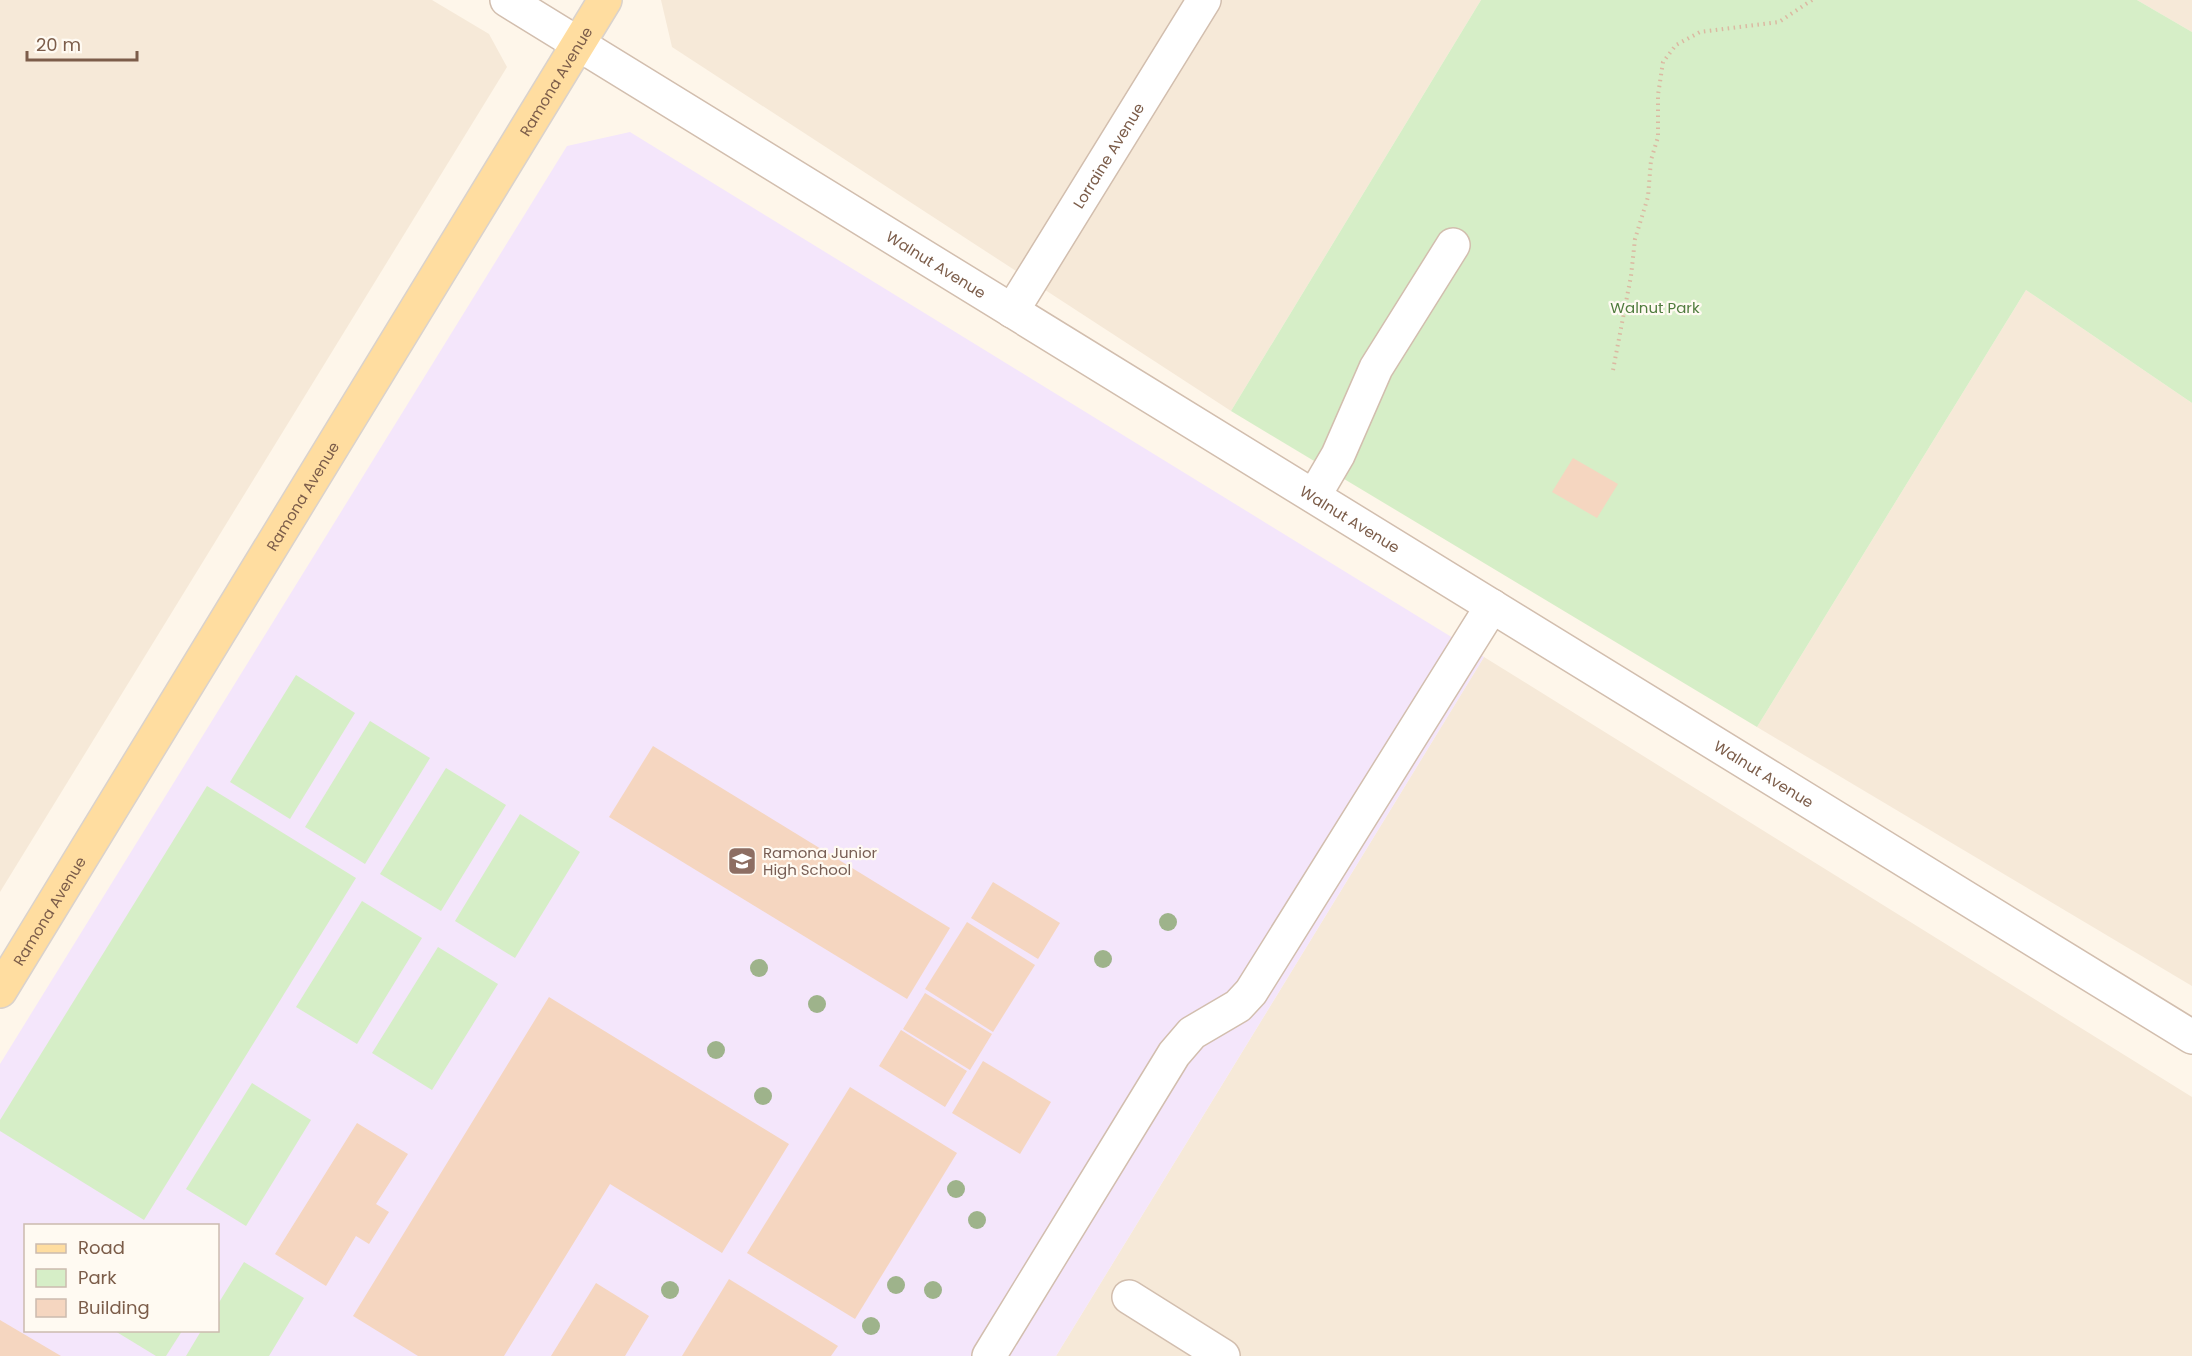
<svg xmlns="http://www.w3.org/2000/svg" width="2192" height="1356" font-family="Poppins,sans-serif">
<style>
.residential{fill:#f6e9d8}
.education{fill:#f4e6fb;fill-rule:evenodd}
.green{fill:#d6eec7}
.building{fill:#f5d6c0}
.lines{fill:none;stroke-linecap:round;stroke-linejoin:round}
.minor-casing{stroke:#d2beae;stroke-width:36}
.major-casing{stroke:#dad2cc;stroke-width:36}
.path{stroke:#dbb9a2;stroke-width:4;stroke-dasharray:1.5 4.5;stroke-linecap:butt}
.minor{stroke:#fff;stroke-width:33}
.major{stroke:#ffdda0;stroke-width:33}
.tree{fill:#9eb38b}
.labels{text-anchor:middle;dominant-baseline:central;stroke-width:4.5;stroke-linejoin:round;paint-order:stroke}
.street-label{font-size:15px;fill:#7c5d4a;stroke:#fffaf2}
.park-label{font-size:15px;fill:#507c3e;stroke:#fffaf2}
.education-label{font-size:15px;fill:#785e54;stroke:#fffaf2;text-anchor:start}
</style>
<rect width="100%" height="100%" fill="#fef6ea"/>
<g class="residential">
<path d="M0,0H432L489,34L507,67L0,892Z"/>
<path d="M661,0H1481L1231,411L672,47Z"/>
<path d="M2137,0H2192V32Z"/>
<path d="M2026,290L2192,403V986L1757,727Z"/>
<path d="M1484,657L2192,1097V1356H1056Z"/>
</g>
<path class="education" d="M630,132L1484,657L1056,1356H0V1064L567,146ZM26,1226H218V1330H26Z"/>
<g class="green">
<path d="M1481,0H2137L2192,32V403L2026,290L1757,727L1231,411Z"/>
<path d="M296,675L355,713L290,819L230,782Z"/>
<path d="M370,721L430,758L365,864L305,827Z"/>
<path d="M446,768L506,805L441,911L380,874Z"/>
<path d="M207,786L356,878L144,1220L0,1131V1120Z"/>
<path d="M520,814L580,852L515,958L455,921Z"/>
<path d="M362,901L422,938L357,1044L296,1007Z"/>
<path d="M438,947L498,984L432,1090L372,1053Z"/>
<path d="M252,1083L311,1120L246,1226L186,1189Z"/>
<path d="M244,1262L304,1298L269,1356H186L201,1331L218,1330V1304Z"/>
<path d="M115,1331H182L166,1356H156Z"/>
</g>
<g class="building">
<path d="M1573,458L1618,484L1597,518L1552,492Z"/>
<path d="M653,746L950,928L907,999L609,817Z"/>
<path d="M993,882L1060,923L1038,959L971,918Z"/>
<path d="M967,922L1035,965L993,1032L925,989Z"/>
<path d="M925,993L992,1034L970,1070L903,1029Z"/>
<path d="M549,997L789,1144L722,1253L610,1184L504,1356H418L353,1316Z"/>
<path d="M901,1030L967,1071L945,1107L879,1066Z"/>
<path d="M983,1061L1051,1102L1020,1154L952,1113Z"/>
<path d="M850,1087L957,1153L855,1319L747,1253Z"/>
<path d="M357,1123L408,1154L376,1204L389,1212L369,1244L356,1236L326,1286L275,1254Z"/>
<path d="M729,1279L838,1346L831,1356H682Z"/>
<path d="M596,1283L649,1316L625,1356H551Z"/>
<path d="M0,1320L61,1356H0Z"/>
</g>
<g class="lines">
<g class="minor-casing">
<g id="minor">
<path id="s1" d="M507,0L2192,1037"/>
<path id="s2" d="M1012,311L1204,0"/>
<path d="M1314,496L1338,455L1376,368L1453,245"/>
<path d="M1129,1297L1223,1356"/>
<path d="M989,1356L1174,1054L1192,1033L1238,1006L1251,992L1492,606"/>
</g>
</g>
<g class="major-casing">
<g id="major">
<path id="s3" d="M0,991L605,0"/>
</g>
</g>
<path class="path" d="M1613,370L1631,276L1635,239L1648,197L1651,160L1658,137V95L1663,62L1676,45L1700,32L1779,22L1812,0"/>
<use href="#minor" class="minor"/>
<use href="#major" class="major"/>
</g>
<g class="tree">
<circle cx="1168" cy="922" r="9"/>
<circle cx="1103" cy="959" r="9"/>
<circle cx="759" cy="968" r="9"/>
<circle cx="817" cy="1004" r="9"/>
<circle cx="716" cy="1050" r="9"/>
<circle cx="763" cy="1096" r="9"/>
<circle cx="956" cy="1189" r="9"/>
<circle cx="977" cy="1220" r="9"/>
<circle cx="896" cy="1285" r="9"/>
<circle cx="670" cy="1290" r="9"/>
<circle cx="933" cy="1290" r="9"/>
<circle cx="871" cy="1326" r="9"/>
</g>
<defs>
<g id="school-square" transform="scale(1.5)"><rect x="-9" y="-9" width="18" height="18" rx="4" fill="#8d6e63" stroke="#fffaf2"/><path d="M0-5L7-2L0 1L-7-2ZM-4 1L0 2.5L4 1V4Q0 6-4 4Z" fill="#fff"/></g>
</defs>
<g fill-rule="evenodd">
<use href="#school-square" x="742" y="861"/>
</g>
<g class="labels">
<g class="street-label">
<text stroke="none"><textPath href="#s3" startOffset="1066">Ramona Avenue</textPath></text>
<text stroke="none"><textPath href="#s2" startOffset="183">Lorraine Avenue</textPath></text>
<text stroke="none"><textPath href="#s1" startOffset="504">Walnut Avenue</textPath></text>
<text stroke="none"><textPath href="#s3" startOffset="580">Ramona Avenue</textPath></text>
<text stroke="none"><textPath href="#s1" startOffset="990">Walnut Avenue</textPath></text>
<text stroke="none"><textPath href="#s1" startOffset="1476">Walnut Avenue</textPath></text>
<text stroke="none"><textPath href="#s3" startOffset="94">Ramona Avenue</textPath></text>
</g>
<g class="park-label">
<text x="1655" y="307">Walnut Park</text>
</g>
<g class="education-label">
<text x="763" y="852">Ramona Junior<tspan x="763" dy="17">High School</tspan></text>
</g>
</g>
<rect x="24" y="1224" width="195" height="108" fill="#fffaf2" stroke="#cbbbaf" stroke-width="1.5"/>
<rect x="36" y="1244" width="30" height="9" fill="#ffdda0" stroke="#cbbbaf" stroke-width="1.5"/>
<text x="78" y="1254" font-size="18" fill="#7c5d4a">Road</text>
<rect x="36" y="1269" width="30" height="18" fill="#d6eec7" stroke="#cbbbaf" stroke-width="1.5"/>
<text x="78" y="1284" font-size="18" fill="#7c5d4a">Park</text>
<rect x="36" y="1299" width="30" height="18" fill="#f5d6c0" stroke="#cbbbaf" stroke-width="1.5"/>
<text x="78" y="1314" font-size="18" fill="#7c5d4a">Building</text>
<path d="M27 51v9h110v-9" fill="none" stroke="#7c5d4a" stroke-width="3"/>
<text x="36" y="51" font-size="18" fill="#7c5d4a" stroke="#fffaf2" stroke-width="4.5" paint-order="stroke">20 m</text>
</svg>
